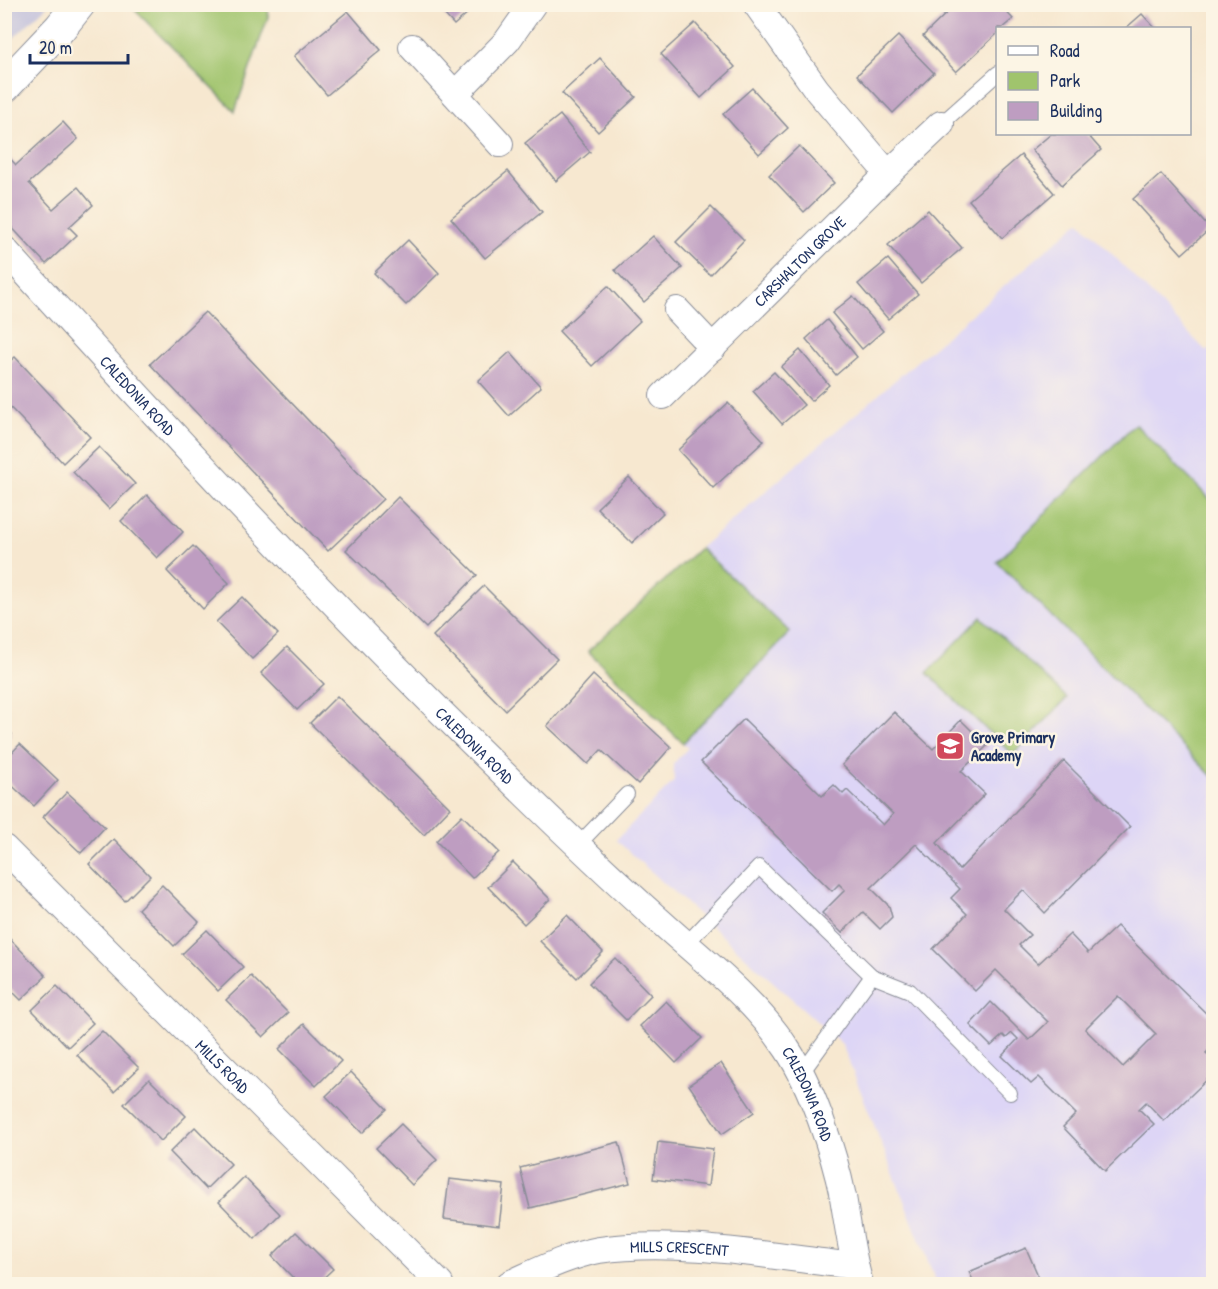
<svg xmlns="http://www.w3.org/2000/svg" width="1218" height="1289" font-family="'Patrick Hand',sans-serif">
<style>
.built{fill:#ddd5f6}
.industrial{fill:#c2c1dc}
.green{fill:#a0c46d;stroke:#5e7a66;stroke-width:1.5}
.building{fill:#be9dc1;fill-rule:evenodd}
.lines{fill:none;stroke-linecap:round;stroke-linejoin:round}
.service-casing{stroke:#898c97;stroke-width:16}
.minor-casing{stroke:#898c97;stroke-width:28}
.tertiary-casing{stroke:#898c97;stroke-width:34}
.service{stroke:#fff;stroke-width:14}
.minor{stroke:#fff;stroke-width:26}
.tertiary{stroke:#fff;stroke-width:32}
.labels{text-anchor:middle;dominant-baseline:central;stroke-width:5;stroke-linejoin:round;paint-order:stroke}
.street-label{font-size:16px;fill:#1b2f5e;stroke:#fcf5e5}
.poi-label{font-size:16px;font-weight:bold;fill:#1b2f5e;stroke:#fcf5e5;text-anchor:start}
</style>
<rect width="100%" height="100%" fill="#fcf5e5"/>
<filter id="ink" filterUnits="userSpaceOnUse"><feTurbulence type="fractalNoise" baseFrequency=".0167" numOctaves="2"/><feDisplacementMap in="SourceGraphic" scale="12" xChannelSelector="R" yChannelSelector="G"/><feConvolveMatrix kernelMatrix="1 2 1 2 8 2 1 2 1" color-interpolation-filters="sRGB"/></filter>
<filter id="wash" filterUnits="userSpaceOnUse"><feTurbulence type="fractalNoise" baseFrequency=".008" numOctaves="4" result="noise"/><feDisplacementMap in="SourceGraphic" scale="24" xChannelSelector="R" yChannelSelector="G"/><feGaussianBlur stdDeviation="1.35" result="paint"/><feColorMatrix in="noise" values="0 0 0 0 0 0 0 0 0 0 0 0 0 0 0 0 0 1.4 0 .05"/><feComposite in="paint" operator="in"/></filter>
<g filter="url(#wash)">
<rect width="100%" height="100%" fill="#f7e8d0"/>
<path class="built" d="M1080,221L1207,352L1213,347V1284H937L842,1044L616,840L674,781L673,764L688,748L588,651L700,548Z"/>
<path class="industrial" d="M5,5H48L5,46Z"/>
<g class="green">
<path d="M130,5H269L268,17L235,111Z"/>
<path d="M1135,424L1213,502V777L997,562Z"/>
<path d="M700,548L790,632L683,743L588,651Z"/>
<path d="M981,617L1067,698L1013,755L927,673Z"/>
</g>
<g id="blocks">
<g class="building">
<path d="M4,4L11,11L4,17Z"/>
<path d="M956,4H999L1013,19L1002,28H998V33L956,72L923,36Z"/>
<path d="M436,5H477L454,25Z"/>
<path d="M348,11L381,50L327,95L294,56Z"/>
<path d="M1142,14L1155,28H1126Z"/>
<path d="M695,23L735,67L701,98L661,54Z"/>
<path d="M898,36L934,73L893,113L857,75Z"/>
<path d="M600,58L636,97L598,132L562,93Z"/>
<path d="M752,88L788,128L759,154L723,114Z"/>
<path d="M560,115L590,152L556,181L525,143Z"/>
<path d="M63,122L78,139L29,183L53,209L78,187L93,205L69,227L77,235L46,264L4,219V152L16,165Z"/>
<path d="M1051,134H1087L1101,150L1062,185L1032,150Z"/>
<path d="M799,146L834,183L804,212L769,175Z"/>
<path d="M1021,155L1054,193L1002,238L969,200Z"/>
<path d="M508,171L542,212L485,258L451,218Z"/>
<path d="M1161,174L1210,229L1182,254L1133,199Z"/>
<path d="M711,207L744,240L710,275L676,242Z"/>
<path d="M928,210L962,248L921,283L888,245Z"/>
<path d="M653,236L682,268L644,302L615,270Z"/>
<path d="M408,240L439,273L406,305L374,273Z"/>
<path d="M888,259L918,294L888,319L858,284Z"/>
<path d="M608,286L640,321L592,366L559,331Z"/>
<path d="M853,296L883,331L862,349L832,313Z"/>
<path d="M205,312L383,499L328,551L150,364Z"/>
<path d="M827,320L857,357L836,375L806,339Z"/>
<path d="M800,350L829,385L811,401L781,367Z"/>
<path d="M510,352L541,387L509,416L478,381Z"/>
<path d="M15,357L90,437L63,463L4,401V366Z"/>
<path d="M774,372L804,405L782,424L753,391Z"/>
<path d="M728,403L764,441L713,488L678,450Z"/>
<path d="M99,447L135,484L109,509L73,472Z"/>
<path d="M629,477L663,513L632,543L597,508Z"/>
<path d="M147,495L183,532L157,558L121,521Z"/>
<path d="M398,497L477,575L426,628L346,550Z"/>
<path d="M193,546L229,583L203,609L167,571Z"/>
<path d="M484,586L557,659L505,710L433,636Z"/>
<path d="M242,597L278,634L252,659L216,622Z"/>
<path d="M287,647L324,684L297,710L261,673Z"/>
<path d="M593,675L671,747L638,784L601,750L588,764L547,726Z"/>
<path d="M337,696L450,808L424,835L310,723Z"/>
<path d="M894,712L933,749L961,720L987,746L961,771L985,794L937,843L959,870L1064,761L1130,827L1045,913L1023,890L1004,909L1030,935L1019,945L1038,964L1070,934L1088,953L1117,926L1214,1021V1045L1206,1053L1214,1060V1073L1164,1121L1146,1102L1139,1109L1154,1124L1105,1171L1063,1127L1076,1114L1039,1077L1031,1084L1002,1056L1018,1039L1012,1033L1006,1038L1003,1035L991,1046L970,1025L991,1002L1029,1040L1048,1022L996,970L975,991L933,949L967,914L951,898L960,889L916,844L871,888L889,906L892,917L880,929L863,912L842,933L822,913L845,890L839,884L832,891L701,762L744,719L822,796L834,785L843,794L847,790L883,825L893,814L842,765ZM1118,996L1156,1034L1123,1067L1085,1029Z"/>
<path d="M4,727L12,734L4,743Z"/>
<path d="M20,744L58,780L34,806L4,778V761Z"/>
<path d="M67,792L105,827L81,853L43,817Z"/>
<path d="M462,815L499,852L472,878L436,841Z"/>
<path d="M114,839L150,876L125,901L89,864Z"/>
<path d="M513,862L550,899L524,924L488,887Z"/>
<path d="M162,885L199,922L174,946L138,909Z"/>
<path d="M567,915L603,952L577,978L540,941Z"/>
<path d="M207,930L243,967L218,991L182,954Z"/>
<path d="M10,939L46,976L21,1000L4,983V944Z"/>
<path d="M615,958L651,995L626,1020L589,983Z"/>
<path d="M251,976L288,1013L263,1037L226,1000Z"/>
<path d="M57,986L93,1023L68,1047L32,1010Z"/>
<path d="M666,1001L702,1038L676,1063L640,1026Z"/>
<path d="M304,1024L341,1061L316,1086L279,1049Z"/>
<path d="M102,1031L139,1068L114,1092L77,1055Z"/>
<path d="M721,1063L754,1112L722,1134L689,1085Z"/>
<path d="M351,1072L387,1109L362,1133L326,1096Z"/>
<path d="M149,1079L186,1116L161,1141L124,1104Z"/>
<path d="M401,1124L437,1160L412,1185L376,1148Z"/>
<path d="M195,1127L231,1164L206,1189L170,1152Z"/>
<path d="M619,1142L630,1183L530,1208L520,1168Z"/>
<path d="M658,1142L713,1149L708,1186L653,1179Z"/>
<path d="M244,1177L280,1214L255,1239L219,1202Z"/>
<path d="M449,1179L504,1185L499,1226L444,1219Z"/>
<path d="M296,1232L333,1269L317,1284H299L272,1256Z"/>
<path d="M1026,1248L1040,1280L1031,1284H975L969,1272Z"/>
</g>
</g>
</g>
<g filter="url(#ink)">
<use href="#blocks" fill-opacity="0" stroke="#898c97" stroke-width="1.5"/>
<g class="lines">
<g class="service-casing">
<g id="service">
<path d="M941,124L998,73"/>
<path d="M577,846L627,794"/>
<path d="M686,944L759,867L872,976"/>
<path d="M801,1074L872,976L910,991L1010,1093"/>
</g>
</g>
<g class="minor-casing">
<g id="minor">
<path d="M412,47L500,144"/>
<path d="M455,94L507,41L533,4"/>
<path d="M888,174L941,124"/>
<path id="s1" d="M4,249C166,428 329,604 502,772C554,823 607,874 662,923C705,962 755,1000 787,1049C812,1086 834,1153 843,1197C848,1226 852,1256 860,1284"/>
<path d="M677,310L713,348"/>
<path id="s2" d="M663,396L888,174L817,90L756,4"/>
<path id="s3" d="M4,848L440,1284"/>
<path id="s4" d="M509,1284C538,1271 567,1256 599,1250C677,1238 775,1257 854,1266"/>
</g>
</g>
<g class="tertiary-casing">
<path id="tertiary" d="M4,87L60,28L79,4"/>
</g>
<use href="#service" class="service"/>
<use href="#minor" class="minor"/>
<use href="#tertiary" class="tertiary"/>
</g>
</g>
<defs>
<g id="school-square" transform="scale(1.5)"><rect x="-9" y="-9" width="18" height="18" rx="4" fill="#d1495b" stroke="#fcf5e5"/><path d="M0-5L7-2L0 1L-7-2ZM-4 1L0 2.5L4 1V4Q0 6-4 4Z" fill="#fff"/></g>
</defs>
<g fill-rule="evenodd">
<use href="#school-square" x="950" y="746"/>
</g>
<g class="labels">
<g class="street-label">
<text stroke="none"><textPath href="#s2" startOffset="192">CARSHALTON GROVE</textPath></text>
<text stroke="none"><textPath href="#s1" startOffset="198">CALEDONIA ROAD</textPath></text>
<text stroke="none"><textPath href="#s1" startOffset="684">CALEDONIA ROAD</textPath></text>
<text stroke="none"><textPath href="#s3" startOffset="309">MILLS ROAD</textPath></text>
<text stroke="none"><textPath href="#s1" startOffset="1170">CALEDONIA ROAD</textPath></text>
<text stroke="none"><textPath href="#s4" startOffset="177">MILLS CRESCENT</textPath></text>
</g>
<g class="poi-label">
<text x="971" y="737">Grove Primary<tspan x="971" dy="18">Academy</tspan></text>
</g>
</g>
<rect width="1218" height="1289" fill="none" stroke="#fcf5e5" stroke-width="24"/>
<rect x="996" y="27" width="195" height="108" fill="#fcf5e5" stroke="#a2a6af" stroke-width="1.5"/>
<rect x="1008" y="46" width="30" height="9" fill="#ffffff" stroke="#a2a6af" stroke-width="1.5"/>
<text x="1050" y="57" font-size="18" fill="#1b2f5e">Road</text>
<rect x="1008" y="72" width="30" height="18" fill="#a0c46d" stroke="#a2a6af" stroke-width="1.5"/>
<text x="1050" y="87" font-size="18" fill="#1b2f5e">Park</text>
<rect x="1008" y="102" width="30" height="18" fill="#be9dc1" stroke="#a2a6af" stroke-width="1.5"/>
<text x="1050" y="117" font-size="18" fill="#1b2f5e">Building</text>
<path d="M30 54v9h98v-9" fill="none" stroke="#1b2f5e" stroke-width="3"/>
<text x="39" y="54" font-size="18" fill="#1b2f5e" stroke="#fcf5e5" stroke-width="4.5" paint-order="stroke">20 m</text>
</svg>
